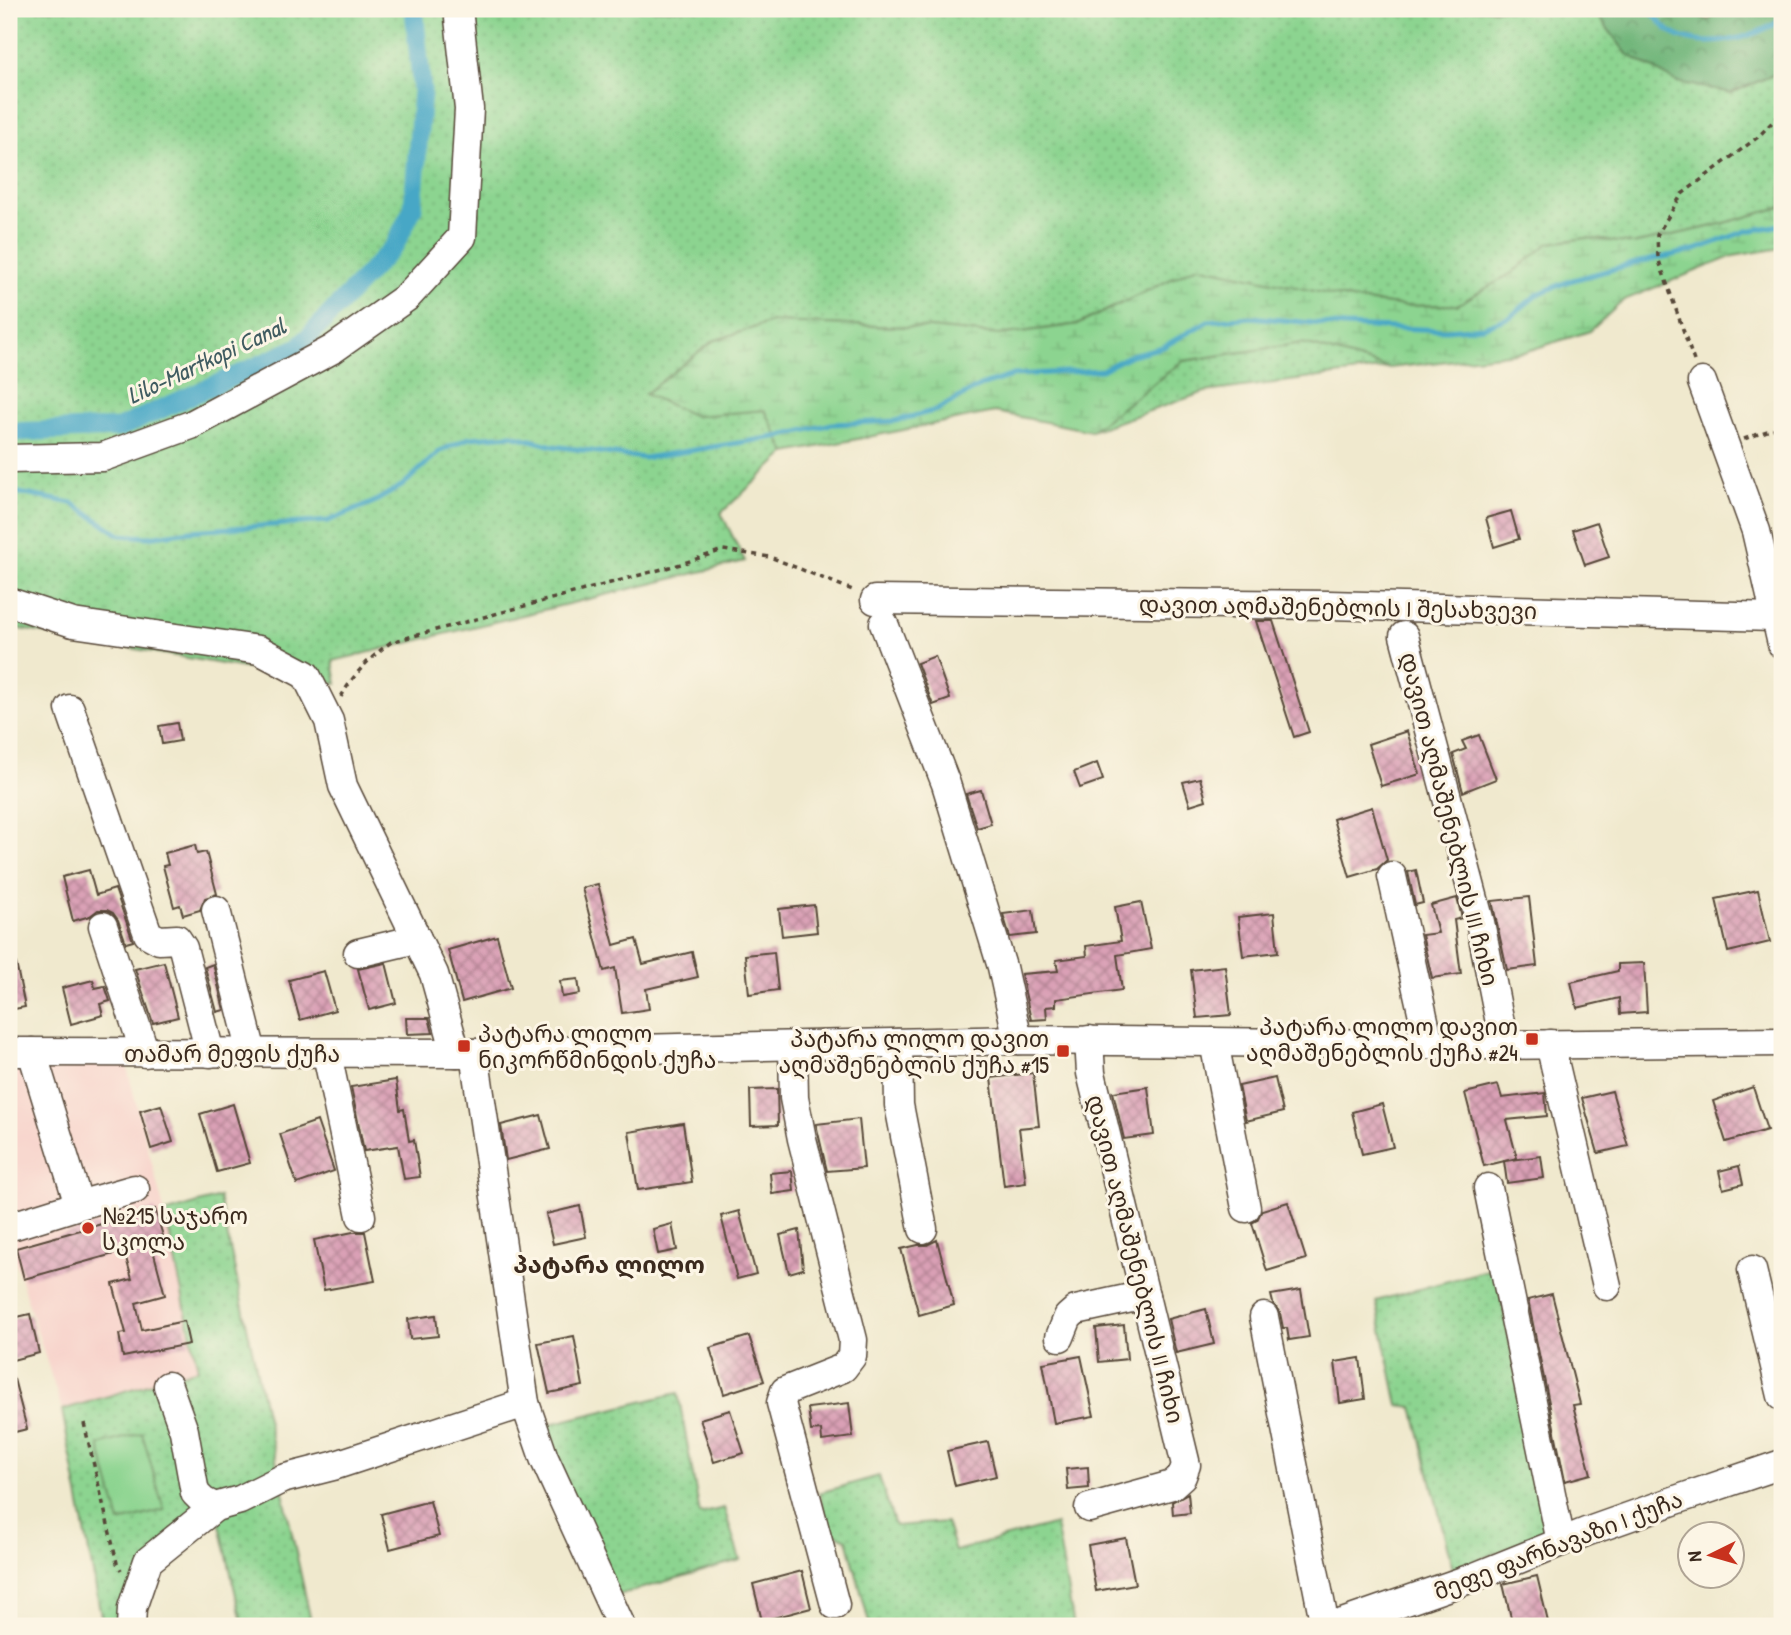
<svg xmlns="http://www.w3.org/2000/svg" width="1791" height="1635" font-family="'Patrick Hand','Noto Sans Georgian',sans-serif">
<style>
.built{fill:#f7d0c9}
.grass{fill:url(#grass-dots);stroke:#647f57;stroke-width:2}
.forest{fill:url(#forest-crowns);stroke:#56704c;stroke-width:2}
.wetland{fill:url(#wetland-marsh);stroke:#647f57;stroke-width:2}
.garden{fill:#8cd490;stroke:#647f57;stroke-width:2}
.lines{fill:none;stroke-linecap:round;stroke-linejoin:round}
.stream{stroke:#47a7c6;stroke-width:5}
.canal{stroke:#47a7c6;stroke-width:19}
.building{fill:url(#building-cross-hatch)}
.minor-casing{stroke:#564738;stroke-width:31}
.path{stroke:#564738;stroke-width:3.5;stroke-dasharray:5 5;stroke-linecap:butt}
.minor{stroke:#fff;stroke-width:28}
.poi-dot{fill:#c8321e;stroke:#fcf5e5;stroke-width:2.5}
.labels{text-anchor:middle;dominant-baseline:central;stroke-width:6;stroke-linejoin:round;paint-order:stroke}
.street-label{font-size:23px;fill:#3b2a1e;stroke:#fcf5e5}
.poi-label{font-size:23px;fill:#3b2a1e;stroke:#fcf5e5;text-anchor:end}
.water-label{font-size:24px;font-style:italic;fill:#405c61;stroke:#fcf5e5}
.neighbourhood-label{font-size:24px;font-weight:bold;fill:#3b2a1e;stroke:#fcf5e5}
</style>
<defs>
<pattern id="grass-dots" width="8" height="8" patternUnits="userSpaceOnUse" patternTransform="scale(1.75)"><rect width="8" height="8" fill="#8cd490"/><path d="M2 2h.1M6 6h.1" fill="none" stroke="#7ab67c" stroke-width="1.8" stroke-linecap="round"/></pattern>
<pattern id="forest-crowns" width="20" height="18" patternUnits="userSpaceOnUse" patternTransform="scale(1.75)"><rect width="20" height="18" fill="#71b67a"/><path d="M2 6a3 3 0 1 1 6 0M12 15a3 3 0 1 1 6 0" fill="none" stroke="#5e9463"/></pattern>
<pattern id="wetland-marsh" width="20" height="14" patternUnits="userSpaceOnUse" patternTransform="scale(1.75)"><rect width="20" height="14" fill="#8cd490"/><path d="M1 5h8M5 5V1M11 12h8M15 12V8" fill="none" stroke="#7ab67c"/></pattern>
<pattern id="building-cross-hatch" width="8" height="8" patternUnits="userSpaceOnUse" patternTransform="scale(1.75)"><rect width="8" height="8" fill="#daa0b6"/><path d="M0 0l8 8M0 8l8-8" fill="none" stroke="#b28393"/></pattern>
</defs>
<rect width="100%" height="100%" fill="#fcf5e5"/>
<filter id="ink" filterUnits="userSpaceOnUse"><feTurbulence type="fractalNoise" baseFrequency=".0143" numOctaves="2"/><feDisplacementMap in="SourceGraphic" scale="14" xChannelSelector="R" yChannelSelector="G"/><feConvolveMatrix kernelMatrix="1 2 1 2 8 2 1 2 1" color-interpolation-filters="sRGB"/></filter>
<filter id="wash" filterUnits="userSpaceOnUse"><feTurbulence type="fractalNoise" baseFrequency=".00686" numOctaves="4" result="noise"/><feDisplacementMap in="SourceGraphic" scale="28" xChannelSelector="R" yChannelSelector="G"/><feGaussianBlur stdDeviation="1.57" result="paint"/><feColorMatrix in="noise" values="0 0 0 0 0 0 0 0 0 0 0 0 0 0 0 0 0 1.4 0 .05"/><feComposite in="paint" operator="in"/></filter>
<g filter="url(#wash)">
<rect width="100%" height="100%" fill="#f0e9ce"/>
<path class="built" d="M126,1064L165,1214L198,1369L62,1410L9,1242V1066Z"/>
<g class="grass">
<path d="M9,9H1593L1627,54L1731,93L1782,71V207L1714,226L1633,244L1587,238L1550,243L1512,273L1457,305L1406,306L1356,300L1198,266L1079,324L1000,335L929,328L771,322L713,341L695,416L765,410L786,453L721,513L745,561L333,661L337,684L9,627Z"/>
<path d="M1302,343L1389,368L1205,392L1091,431L1183,361Z"/>
<path d="M219,1197L312,1626H243L219,1521L150,1571L138,1626H103L62,1410L198,1369L165,1213Z"/>
<path d="M1495,1268L1547,1532L1453,1570L1413,1407L1398,1405L1376,1301Z"/>
<path d="M678,1393L700,1514L724,1508L740,1560L615,1596L542,1426Z"/>
<path d="M879,1476L895,1526L946,1522L955,1551L1056,1524L1074,1626H870L847,1539L830,1532L819,1493Z"/>
</g>
<path class="forest" d="M1593,9H1681L1709,20L1721,9H1782V71L1731,93L1677,82L1627,54Z"/>
<path class="wetland" d="M1782,207V248L1733,256L1624,300L1590,331L1524,352L1389,368L1302,343L1183,361L1091,431L995,412L786,453L765,410L695,416L645,394L713,341L772,322L929,328L1000,335L1079,324L1198,266L1356,300L1406,306L1457,305L1512,273L1549,243L1587,238L1633,244L1714,226Z"/>
<path class="garden" d="M142,1433L164,1510L120,1522L99,1445Z"/>
<g class="lines">
<g class="stream">
<path d="M1649,9C1655,16 1664,28 1672,33C1706,52 1752,38 1782,20"/>
<path d="M9,491L72,503L120,535L148,537L190,531L328,521L374,502L403,485L440,451L469,438L512,435L553,446L644,458L781,436L832,424L895,421L937,410L980,386L1014,375L1102,370L1131,355L1163,347L1208,321L1251,317L1344,326L1446,330L1483,327L1510,317L1538,294L1569,281L1636,263L1695,250L1746,231L1782,225"/>
</g>
<path class="canal" d="M9,432L119,428L299,347L395,245L413,208L422,91L414,9"/>
</g>
<g id="blocks">
<g class="building">
<path d="M1511,511L1519,539L1494,547L1486,518Z"/>
<path d="M1597,522L1609,557L1585,565L1573,530Z"/>
<path d="M1256,621H1273L1309,732L1294,737Z"/>
<path d="M935,656L950,699L933,705L917,663Z"/>
<path d="M177,723L180,741L162,744L159,726Z"/>
<path d="M1407,731L1420,774L1381,786L1368,744Z"/>
<path d="M1479,735L1496,779L1463,792L1453,754L1466,749L1462,741Z"/>
<path d="M1097,763L1103,780L1080,788L1074,772Z"/>
<path d="M1200,778L1206,800L1190,805L1183,782Z"/>
<path d="M981,790L991,824L977,828L966,794Z"/>
<path d="M1372,807L1387,860L1377,869L1350,877L1333,819Z"/>
<path d="M195,845L197,854L206,852L217,894L205,898L200,910L183,915L180,905L174,907L163,866L168,865L165,853Z"/>
<path d="M89,870L96,895L115,889L133,941L126,943L118,920L113,913L107,910H98L90,916L73,921L62,877Z"/>
<path d="M1416,870L1423,903L1415,905L1408,872Z"/>
<path d="M598,884L614,945L636,939L643,964L692,952L698,977L646,989L649,1009L622,1013L615,968L604,971L582,888Z"/>
<path d="M1758,890L1770,942L1728,952L1716,899Z"/>
<path d="M1529,897L1537,966L1507,970L1492,901Z"/>
<path d="M1457,898L1462,918L1454,920L1461,974L1432,978L1422,935L1438,933L1431,905Z"/>
<path d="M1141,902L1151,949L1117,955L1122,990L1056,999V1006L1046,1007L1047,1019L1031,1020L1021,974L1058,971L1056,960L1087,956L1086,946L1121,941L1115,907Z"/>
<path d="M814,905L817,932L782,936L779,909Z"/>
<path d="M1033,910L1036,934L1010,937L1003,914Z"/>
<path d="M1274,913L1278,952L1243,956L1238,917Z"/>
<path d="M497,936L511,988L462,1002L448,950Z"/>
<path d="M774,952L778,990L749,994L745,955Z"/>
<path d="M164,962L178,1017L153,1023L135,969Z"/>
<path d="M16,963L25,1007L9,1010V964Z"/>
<path d="M386,963L396,1003L369,1010L358,969Z"/>
<path d="M1644,963L1647,1012L1620,1014L1619,998L1577,1008L1571,982L1618,971V964Z"/>
<path d="M213,964L224,1010L217,1012L205,967Z"/>
<path d="M1225,966L1231,1015L1197,1018L1191,970Z"/>
<path d="M324,971L335,1010L300,1020L289,980Z"/>
<path d="M578,979L580,994L562,997L560,981Z"/>
<path d="M93,980L95,988L105,986L110,1001L100,1004L103,1015L71,1024L62,988Z"/>
<path d="M406,1018H429L433,1033L407,1034Z"/>
<path d="M1033,1073L1039,1126L1019,1128L1026,1183L1004,1186L991,1078Z"/>
<path d="M1275,1078L1283,1112L1246,1121L1239,1086Z"/>
<path d="M396,1080L400,1110L404,1109L409,1141L414,1140L420,1177L404,1179L398,1146L364,1151L351,1087Z"/>
<path d="M1498,1085L1502,1098L1545,1093L1547,1116L1507,1120L1517,1158L1484,1166L1465,1093Z"/>
<path d="M1148,1087L1154,1135L1124,1139L1113,1092Z"/>
<path d="M1753,1087L1767,1130L1726,1142L1713,1101Z"/>
<path d="M777,1089L778,1125L751,1126L750,1090Z"/>
<path d="M1612,1091L1628,1146L1598,1153L1582,1098Z"/>
<path d="M233,1104L250,1163L217,1172L200,1114Z"/>
<path d="M1382,1104L1393,1147L1362,1154L1352,1112Z"/>
<path d="M161,1105L173,1142L151,1149L140,1111Z"/>
<path d="M541,1115L550,1149L506,1160L501,1125Z"/>
<path d="M859,1119L864,1168L827,1171L816,1124Z"/>
<path d="M317,1121L334,1171L297,1184L280,1134Z"/>
<path d="M683,1123L692,1182L638,1190L629,1132Z"/>
<path d="M1541,1156L1544,1178L1507,1183L1504,1161Z"/>
<path d="M1739,1166L1743,1184L1723,1189L1719,1171Z"/>
<path d="M792,1171L794,1191L772,1194L770,1173Z"/>
<path d="M1288,1202L1306,1259L1267,1271L1252,1223L1257,1220L1262,1210Z"/>
<path d="M580,1206L586,1237L553,1244L546,1214Z"/>
<path d="M155,1209L166,1246L153,1250L165,1295L136,1303L142,1330L184,1321L189,1344L123,1357L119,1334L126,1333L113,1284L132,1279L124,1251L24,1279L16,1248Z"/>
<path d="M739,1211L756,1274L737,1279L721,1216Z"/>
<path d="M672,1224L677,1250L658,1254L653,1229Z"/>
<path d="M799,1230L803,1269L789,1273L780,1235Z"/>
<path d="M353,1232H365L375,1281L324,1290L314,1240Z"/>
<path d="M937,1240L954,1305L919,1315L901,1249L918,1245H927Z"/>
<path d="M1301,1290L1309,1337L1289,1340L1287,1328H1283L1280,1313L1273,1303L1271,1295Z"/>
<path d="M1552,1294L1580,1404L1573,1405L1591,1474L1565,1481L1528,1300Z"/>
<path d="M1206,1309L1214,1344L1176,1353L1168,1319Z"/>
<path d="M30,1314L39,1353L9,1361V1319Z"/>
<path d="M436,1315L438,1336L410,1339L408,1319Z"/>
<path d="M1124,1325L1127,1359L1099,1362L1096,1328Z"/>
<path d="M574,1336L583,1386L549,1393L538,1343Z"/>
<path d="M749,1336L764,1381L724,1394L710,1348Z"/>
<path d="M1081,1356L1094,1416L1054,1423L1043,1363Z"/>
<path d="M1360,1358L1365,1399L1340,1403L1335,1362Z"/>
<path d="M14,1379L27,1429L11,1433L9,1424V1380Z"/>
<path d="M849,1403L853,1437L822,1441L821,1430L811,1431L808,1408Z"/>
<path d="M730,1410L744,1453L714,1462L700,1419Z"/>
<path d="M988,1442L996,1476L955,1486L947,1451Z"/>
<path d="M1088,1467L1089,1488L1068,1490L1066,1469Z"/>
<path d="M1188,1493L1190,1513L1173,1515L1172,1502Z"/>
<path d="M430,1501L439,1536L390,1549L381,1514Z"/>
<path d="M1126,1538L1135,1584L1096,1591L1088,1545Z"/>
<path d="M802,1571L811,1608L762,1621L753,1584Z"/>
<path d="M1537,1576L1549,1626H1513L1503,1584Z"/>
</g>
</g>
</g>
<g filter="url(#ink)">
<use href="#blocks" fill-opacity="0" stroke="#564738" stroke-width="2"/>
<g class="lines">
<g class="minor-casing">
<g id="minor">
<path d="M1702,382L1756,531L1782,644"/>
<path d="M9,459L103,457L191,425L333,349L407,297L462,237L469,109L458,9"/>
<path d="M875,600L1329,605L1774,617"/>
<path d="M9,602L73,623L259,650L306,675L329,721L343,786L434,974L456,1053"/>
<path d="M884,624L946,784L1002,967L1018,1040"/>
<path d="M1404,636L1480,922L1504,1043"/>
<path d="M70,709L148,934L159,940L177,939L183,948L210,1053"/>
<path d="M1392,876L1429,1043"/>
<path d="M216,910L252,1053"/>
<path d="M103,926L145,1053"/>
<path d="M358,953L417,939"/>
<path d="M1089,1040L1091,1073L1186,1465L1182,1476L1172,1485L1089,1508"/>
<path d="M1214,1042L1246,1208"/>
<path d="M898,1043L899,1105L923,1229"/>
<path d="M1550,1044L1607,1286"/>
<path d="M793,1046L794,1098L802,1139L853,1340L852,1356L843,1368L785,1391L781,1403L835,1605"/>
<path d="M9,1052L474,1053L1018,1040L1494,1045L1782,1042"/>
<path d="M474,1053L525,1403L544,1458L621,1626"/>
<path d="M327,1054L361,1216"/>
<path d="M1488,1188L1561,1542"/>
<path d="M79,1205L135,1189"/>
<path d="M15,1225L79,1205L32,1052"/>
<path d="M1752,1270L1782,1396"/>
<path d="M1264,1317L1325,1626"/>
<path d="M1060,1337L1068,1317L1076,1310L1145,1295"/>
<path d="M168,1386L184,1431L195,1493L203,1501L215,1507"/>
<path d="M131,1626L132,1608L148,1561L215,1507L240,1500L282,1479L333,1466L525,1403"/>
<path d="M1334,1626L1472,1578L1586,1532L1676,1500L1782,1464"/>
</g>
</g>
<g class="path">
<path d="M1694,361L1658,258L1657,235L1682,194L1758,137L1782,112"/>
<path d="M1744,439L1782,426"/>
<path d="M341,697C354,673 370,658 391,642L681,564L723,550L770,557L855,591"/>
<path d="M84,1423L117,1563L121,1570"/>
</g>
<use href="#minor" class="minor"/>
</g>
</g>
<g class="poi-dot">
<rect x="1525" y="1032" width="14" height="14" rx="3.5"/>
<rect x="457" y="1039" width="14" height="14" rx="3.5"/>
<rect x="1056" y="1044" width="14" height="14" rx="3.5"/>
<circle cx="88" cy="1228" r="7"/>
</g>
<g class="labels">
<g class="street-label">
<text transform="translate(1338 607) rotate(1)">დავით აღმაშენებლის I შესახვევი</text>
<text transform="translate(1450 819) rotate(76)">დავით აღმაშენებლის III ჩიხი</text>
<text x="232" y="1053">თამარ მეფის ქუჩა</text>
<text transform="translate(1136 1259) rotate(76)">დავით აღმაშენებლის II ჩიხი</text>
<text transform="translate(1558 1545) rotate(-21)">მეფე ფარნავაზი I ქუჩა</text>
</g>
<g class="poi-label">
<text x="1518" y="1026">პატარა ლილო დავით<tspan x="1518" dy="26">აღმაშენებლის ქუჩა #24</tspan></text>
<text x="478" y="1033" text-anchor="start">პატარა ლილო<tspan x="478" dy="26">ნიკორწმინდის ქუჩა</tspan></text>
<text x="1049" y="1038">პატარა ლილო დავით<tspan x="1049" dy="26">აღმაშენებლის ქუჩა #15</tspan></text>
<text x="102" y="1215" text-anchor="start">№215 საჯარო<tspan x="102" dy="26">სკოლა</tspan></text>
</g>
<g class="water-label">
<text transform="translate(206 360) rotate(-25)">Lilo-Martkopi Canal</text>
</g>
<g class="neighbourhood-label">
<text x="609" y="1264">პატარა ლილო</text>
</g>
</g>
<rect width="1791" height="1635" fill="none" stroke="#fcf5e5" stroke-width="35"/>
<g transform="translate(1711 1555) rotate(265)"><circle r="33" fill="#fcf5e5" stroke="#afa495" stroke-width="2"/>
<path d="M0-5L12 26L0 18L-12 26Z" fill="#c8321e"/>
<text y="-10" font-size="19" font-weight="bold" text-anchor="middle" fill="#3b2a1e">N</text>
</g>
</svg>
